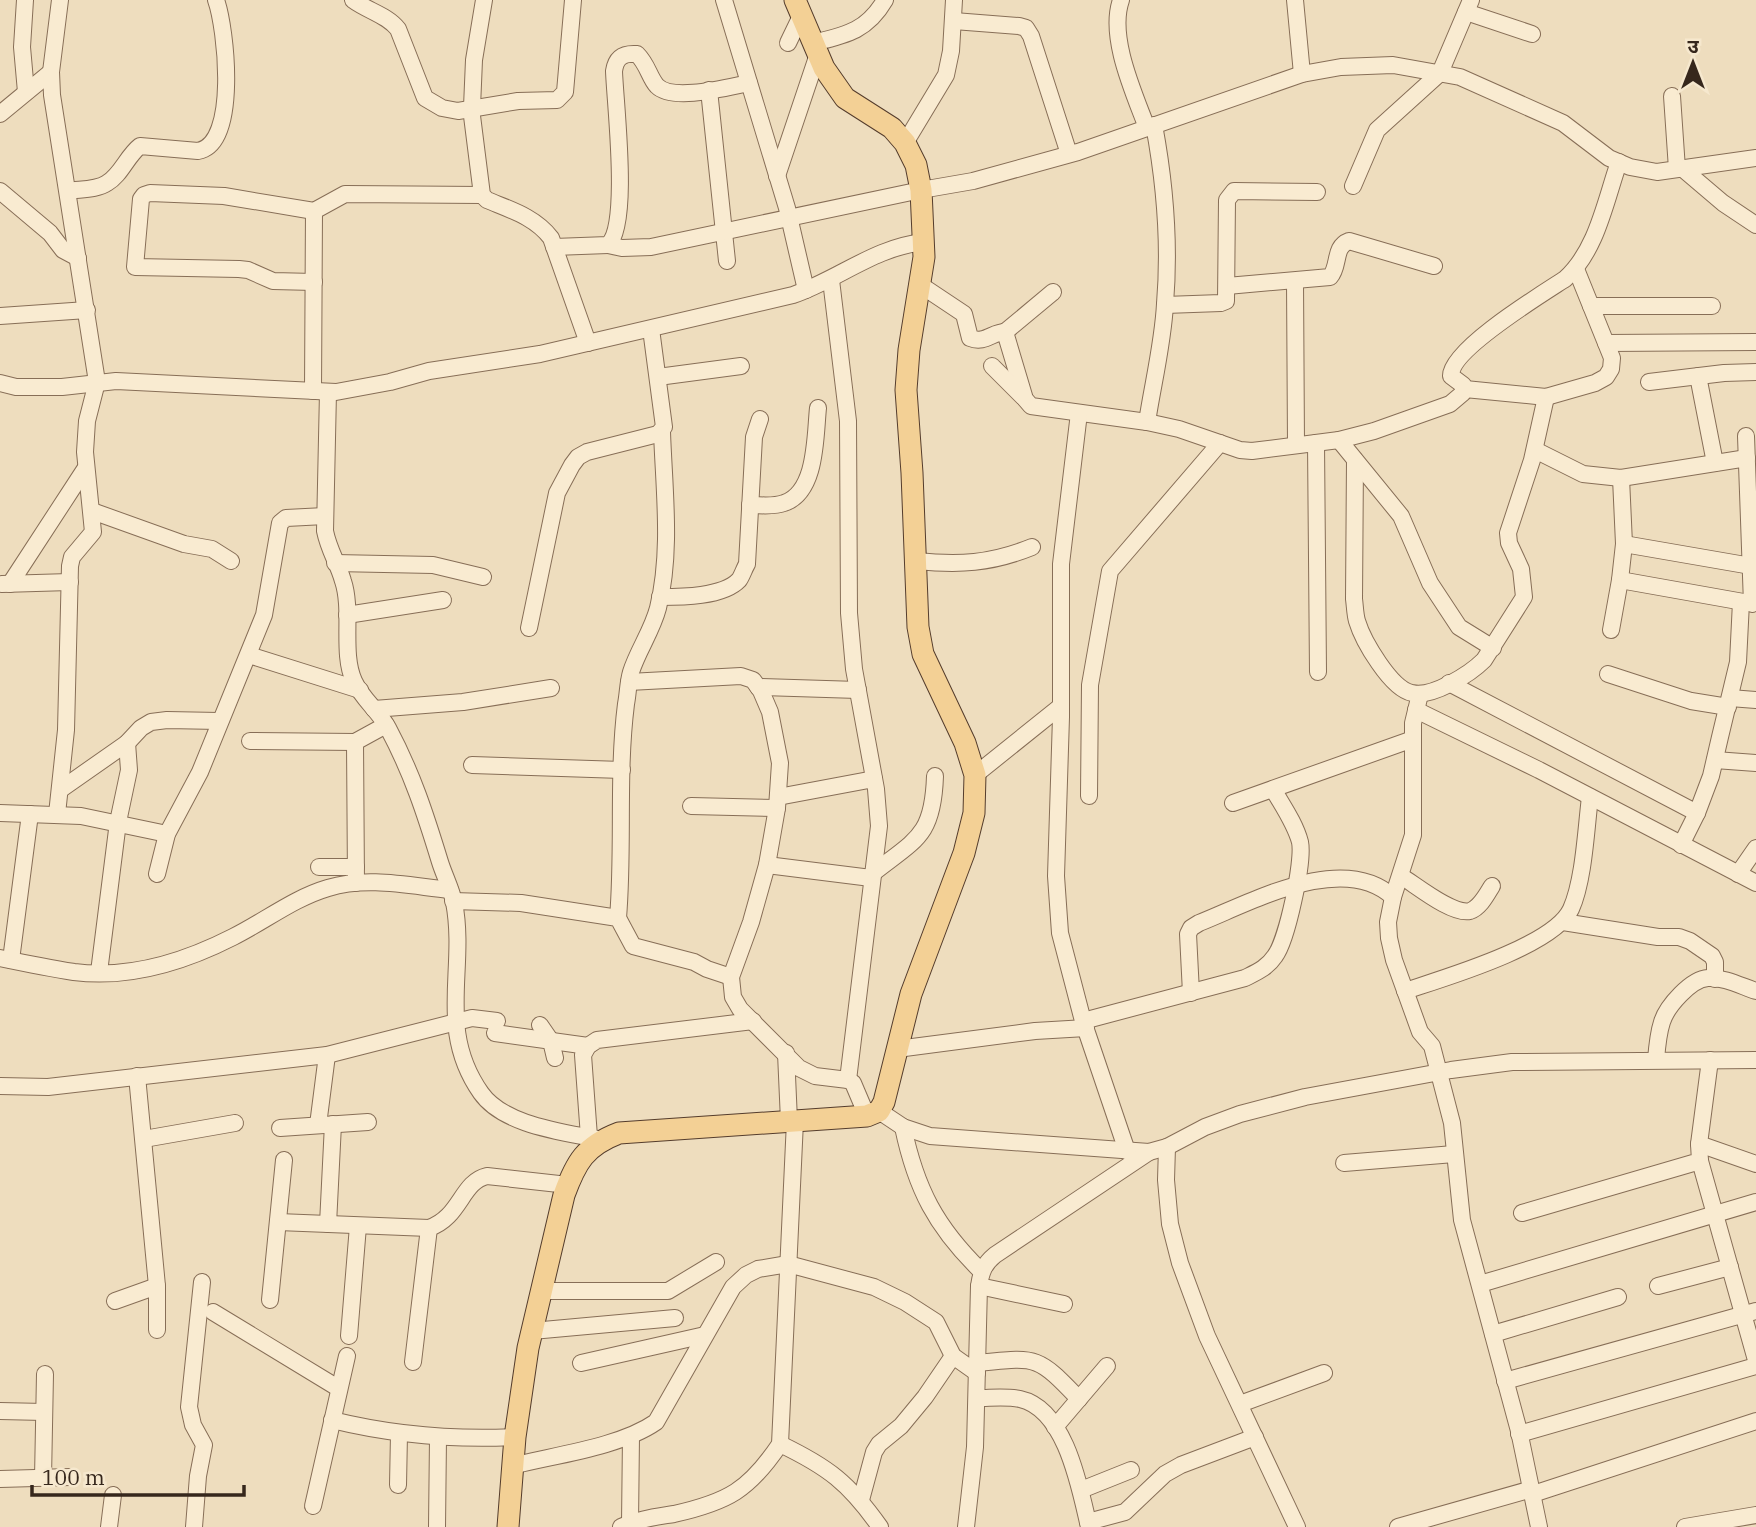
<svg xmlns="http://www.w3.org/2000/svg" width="1756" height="1527" font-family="'IBM Plex Serif','Noto Sans Devanagari',serif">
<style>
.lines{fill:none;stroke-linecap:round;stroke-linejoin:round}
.minor-casing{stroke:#876e57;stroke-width:18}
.major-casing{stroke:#543c2c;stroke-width:23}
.minor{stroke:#f9ebd1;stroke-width:16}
.major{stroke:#f3d095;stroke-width:21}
</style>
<rect width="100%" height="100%" fill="#eeddbe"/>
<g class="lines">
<g class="minor-casing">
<g id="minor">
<path d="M25,0L22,47L26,92"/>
<path d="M353,0C368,11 387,15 398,29L425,98L442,108L458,111L518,101L557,100L565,92L573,0"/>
<path d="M724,0L787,208L806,290"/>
<path d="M1121,0C1108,37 1134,93 1147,128"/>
<path d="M1295,0L1302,74"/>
<path d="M1466,12L1532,34"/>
<path d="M954,21L1019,26L1026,28L1031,36L1069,154"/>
<path d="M788,43L801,16"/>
<path d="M813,43C846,35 867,31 885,0"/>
<path d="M709,90L727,261"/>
<path d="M1672,96L1677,169"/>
<path d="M472,107L474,60L484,0"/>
<path d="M471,108L482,195L487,200C511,210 535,217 551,238L588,343"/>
<path d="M0,114L51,72"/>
<path d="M905,143L946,75L951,51L954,0"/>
<path d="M1683,169L1723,203L1756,225"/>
<path d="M777,176L818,54"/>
<path d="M1353,186L1377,130L1440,73L1471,0"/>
<path d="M0,191L50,233L63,250L78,258"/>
<path d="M68,191C80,189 97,190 107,183C121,175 127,156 140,146L198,151C239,144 226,28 216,0"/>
<path d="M608,245L622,248L651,247L921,190L973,181L1078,152L1302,74L1341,67L1393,65L1460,77L1563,123L1609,158L1630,167L1657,172L1756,158"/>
<path d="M554,247L608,245C630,225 615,103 614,71C616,57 623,53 637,54C648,65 649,77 657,86C673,102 728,87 749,83"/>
<path d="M831,280L848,421L849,613L854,669L876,789L879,826L848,1080"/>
<path d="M1295,281L1296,445"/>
<path d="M314,282L273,281L248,270L239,269L135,267L141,199L144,195L150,193L224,196L314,211L345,194L482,195"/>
<path d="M919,284L964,314L970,338C985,344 992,332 1005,332L1025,399L1031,406L1147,422L1179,429L1240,450L1252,451L1339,440L1374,431L1450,404L1463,393V385L1451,376C1450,350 1542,294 1565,279C1597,250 1605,202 1619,162"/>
<path d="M1227,286L1330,277C1340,266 1333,247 1349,241L1434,266"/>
<path d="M1165,305L1221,303L1226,301L1227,200L1234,191L1317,192"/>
<path d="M1591,306H1712"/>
<path d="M0,316L87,310"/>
<path d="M1005,332L1053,292"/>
<path d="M1606,343L1756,342"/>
<path d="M992,366L1023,397"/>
<path d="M1698,376L1715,463"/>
<path d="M658,377L741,366"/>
<path d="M1649,382L1724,373L1756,372"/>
<path d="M0,383L16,387H62L116,381L336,392L390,382L429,371L540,354L793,295C839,279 875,247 924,242"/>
<path d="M1465,389L1546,397L1595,383L1606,377L1611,369L1612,358L1576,269"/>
<path d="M313,391L314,211"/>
<path d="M328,392L325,531C329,551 338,563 343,581C353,611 341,653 354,681C362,699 379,711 388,728C412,773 425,813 440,862C444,875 451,888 454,902C467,970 436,1029 481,1093C504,1126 565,1132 602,1140"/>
<path d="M1079,413L1061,564V717L1056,876L1060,933L1083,1021L1127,1151"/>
<path d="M1147,422C1153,383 1163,343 1165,304C1170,244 1165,184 1154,125"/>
<path d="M1746,436L1752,604"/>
<path d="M1339,440L1401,516L1430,583L1459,627L1493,648"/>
<path d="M1316,443L1318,672"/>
<path d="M1535,450L1583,474L1621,478L1747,458"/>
<path d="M1355,460L1354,599C1355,606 1355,614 1357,621C1363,641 1391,689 1412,693C1432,698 1470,674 1484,660L1524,597L1521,569L1509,543L1508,533L1532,460L1546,397"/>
<path d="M750,505C761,505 774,507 784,503C817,492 815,436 818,408"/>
<path d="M92,511L184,544L212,549L231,561"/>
<path d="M1624,544L1751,566"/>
<path d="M916,561C959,565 990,564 1032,547"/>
<path d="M335,563L433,565L483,577"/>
<path d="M1620,580L1749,603"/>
<path d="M2,584L70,582"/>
<path d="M10,584L85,469"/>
<path d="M660,597C681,597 723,597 739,580C742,576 744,569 747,564L754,437L760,419"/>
<path d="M347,615L443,600"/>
<path d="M529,628L557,493L572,465L578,457L587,452L658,434L664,427L651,329"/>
<path d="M1611,630L1620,580L1624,544L1621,478"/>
<path d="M249,655L360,690"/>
<path d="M1608,674L1691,701L1728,707"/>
<path d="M629,682L741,676L753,680L761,691L770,712L780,763L777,808L767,865L751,922L731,977L733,997L740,1009L799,1068L815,1076L848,1080L853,1083L867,1116"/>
<path d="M1449,683L1697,813"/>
<path d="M758,687L858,690"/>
<path d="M1420,694L1413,723V835L1393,897L1388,922L1389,938L1394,960L1420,1032L1432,1046L1452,1123L1462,1220L1519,1431L1539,1527"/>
<path d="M1730,698L1756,700"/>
<path d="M374,709L463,702L551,688"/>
<path d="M1416,710L1539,770L1756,883"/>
<path d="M250,741L355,742L386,725"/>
<path d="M355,742L356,883"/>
<path d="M1715,760L1756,763"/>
<path d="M472,765L622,770"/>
<path d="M975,775L1061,706"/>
<path d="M60,790L127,743L141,728L151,722L167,720L219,721"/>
<path d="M1089,796L1090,685L1110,571L1220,443"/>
<path d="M778,797L874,779"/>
<path d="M1233,803L1413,739"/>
<path d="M691,806L777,808"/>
<path d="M0,813L81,816L167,834"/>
<path d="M57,814L66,730L70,566L72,557L93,532L85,452L87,421L97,382L52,95L51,72L60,0"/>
<path d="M1681,845L1697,813L1711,776L1720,737L1738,662L1741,602"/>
<path d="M767,865L871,878"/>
<path d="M319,867H356"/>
<path d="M157,874L167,834L200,772L264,615L280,523L286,518L325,516"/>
<path d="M872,874C916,839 933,837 935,776"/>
<path d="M1738,874L1756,848"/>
<path d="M1401,876C1416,885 1452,915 1470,911C1480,908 1487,894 1492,886"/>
<path d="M453,901L521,903L618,918L633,946L694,962L707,969L731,977"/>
<path d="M618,918C624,847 617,775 626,704C628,694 628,682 631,672C638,650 652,631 658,608C672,551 664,490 662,432"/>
<path d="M1563,922L1658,937H1679L1690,941L1712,956L1715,962V979"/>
<path d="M0,958C24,963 49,968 74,972C129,979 184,962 233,937C265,921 294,898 328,888C367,876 410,886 450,890"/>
<path d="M11,960L30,814"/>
<path d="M99,972L118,822L129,770L127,743"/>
<path d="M1405,991C1444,978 1554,946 1571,909C1584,880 1586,829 1590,797"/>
<path d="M1191,993L1188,934L1191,928L1199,923C1252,902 1343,851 1393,897"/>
<path d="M1083,1021L1245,978C1257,972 1267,968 1275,956C1287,940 1304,861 1300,842C1295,823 1282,805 1273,789"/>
<path d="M540,1025L551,1041L555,1058"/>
<path d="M495,1033L588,1046"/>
<path d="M897,1049L1035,1031L1086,1028"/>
<path d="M786,1053L789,1121"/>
<path d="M1656,1060C1657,1047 1658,1034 1662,1022C1667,1006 1691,979 1708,978C1724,977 1741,986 1756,991"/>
<path d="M1710,1060L1699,1144L1756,1164"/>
<path d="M137,1076L157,1286V1330"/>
<path d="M0,1086L48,1087L327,1055L472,1018L497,1021"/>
<path d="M879,1111L903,1127L930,1136L1149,1152L1167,1147L1205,1127L1240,1114L1305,1097L1451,1070L1512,1062L1756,1060"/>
<path d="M318,1125L327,1055"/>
<path d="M903,1127C916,1189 936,1227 981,1271"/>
<path d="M280,1128L368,1122"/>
<path d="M589,1137L583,1055L588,1046L597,1040L753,1021"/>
<path d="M144,1139L235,1123"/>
<path d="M1167,1147L1166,1180L1170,1224L1180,1263L1207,1336L1297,1527"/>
<path d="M1700,1161L1756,1360"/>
<path d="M1344,1163L1454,1154"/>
<path d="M1522,1213L1700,1161L1699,1144"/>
<path d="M278,1222L429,1228C461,1217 461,1182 487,1176L568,1185"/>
<path d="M328,1224L333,1124"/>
<path d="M1480,1284L1756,1202"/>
<path d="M979,1286L1064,1304"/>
<path d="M1658,1286L1730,1267"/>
<path d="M541,1291H668L716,1262"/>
<path d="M270,1300L284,1160"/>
<path d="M115,1301L157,1286"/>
<path d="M213,1312L338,1388"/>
<path d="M532,1331L675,1318"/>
<path d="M1493,1334L1618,1297"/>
<path d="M349,1336L358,1226"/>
<path d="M413,1362L429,1228"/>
<path d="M581,1363L705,1335"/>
<path d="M978,1363C1037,1357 1037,1355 1079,1399"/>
<path d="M1505,1381L1756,1311"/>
<path d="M977,1398C991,1398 1007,1396 1020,1399C1066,1409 1080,1489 1089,1527"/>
<path d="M1240,1404L1324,1373"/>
<path d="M0,1411L44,1412"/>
<path d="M332,1420C393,1435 452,1440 515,1437"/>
<path d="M1055,1427L1107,1366"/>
<path d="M1519,1434L1756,1366"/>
<path d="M780,1444C828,1467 849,1483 880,1527"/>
<path d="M512,1466C555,1455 620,1447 656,1422L733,1287L746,1275L758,1269L788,1264L874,1287L905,1302L936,1322L953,1356L977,1373"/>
<path d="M43,1478L45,1374"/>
<path d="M0,1479L70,1477"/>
<path d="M398,1485L399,1434"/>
<path d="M1081,1490L1131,1470"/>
<path d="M1533,1494L1756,1421"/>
<path d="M861,1500L874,1452L879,1444L901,1426L925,1397L953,1356"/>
<path d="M313,1506L347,1356"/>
<path d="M1088,1522L1125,1512L1165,1474L1181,1465L1255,1437"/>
<path d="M630,1523L631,1436"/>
<path d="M109,1527L113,1495"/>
<path d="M194,1527L198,1476L204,1445L193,1425L189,1407L202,1282"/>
<path d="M437,1527L438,1438"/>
<path d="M621,1527C638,1519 656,1517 674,1514C728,1502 749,1490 780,1444L795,1121"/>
<path d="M966,1527L975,1447L979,1286C981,1272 984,1264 995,1255L1149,1152"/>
<path d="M1398,1527L1532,1489"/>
<path d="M1685,1527L1756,1515"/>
</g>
</g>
<g class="major-casing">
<path id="major" d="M508,1527L515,1437L528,1348L564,1195C576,1162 585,1146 619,1133L867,1116L879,1111L884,1102L911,994L964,853L974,813L975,775L965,743L923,654L918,627L912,473L906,390L909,350L924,257L921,190L916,165L905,143L892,128L845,98L824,68L795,0"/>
</g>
<use href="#minor" class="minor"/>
<use href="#major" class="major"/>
</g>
<g transform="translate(1693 63)" stroke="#f6e8ce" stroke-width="5" paint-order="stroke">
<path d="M0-5L12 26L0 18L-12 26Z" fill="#36271c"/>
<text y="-10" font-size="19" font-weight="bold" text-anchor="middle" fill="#36271c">उ</text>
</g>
<path d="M32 1485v10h212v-10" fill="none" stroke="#36271c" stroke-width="3.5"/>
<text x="42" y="1485" font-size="21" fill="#36271c" stroke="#f6e8ce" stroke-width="5" paint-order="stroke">100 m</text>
</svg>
